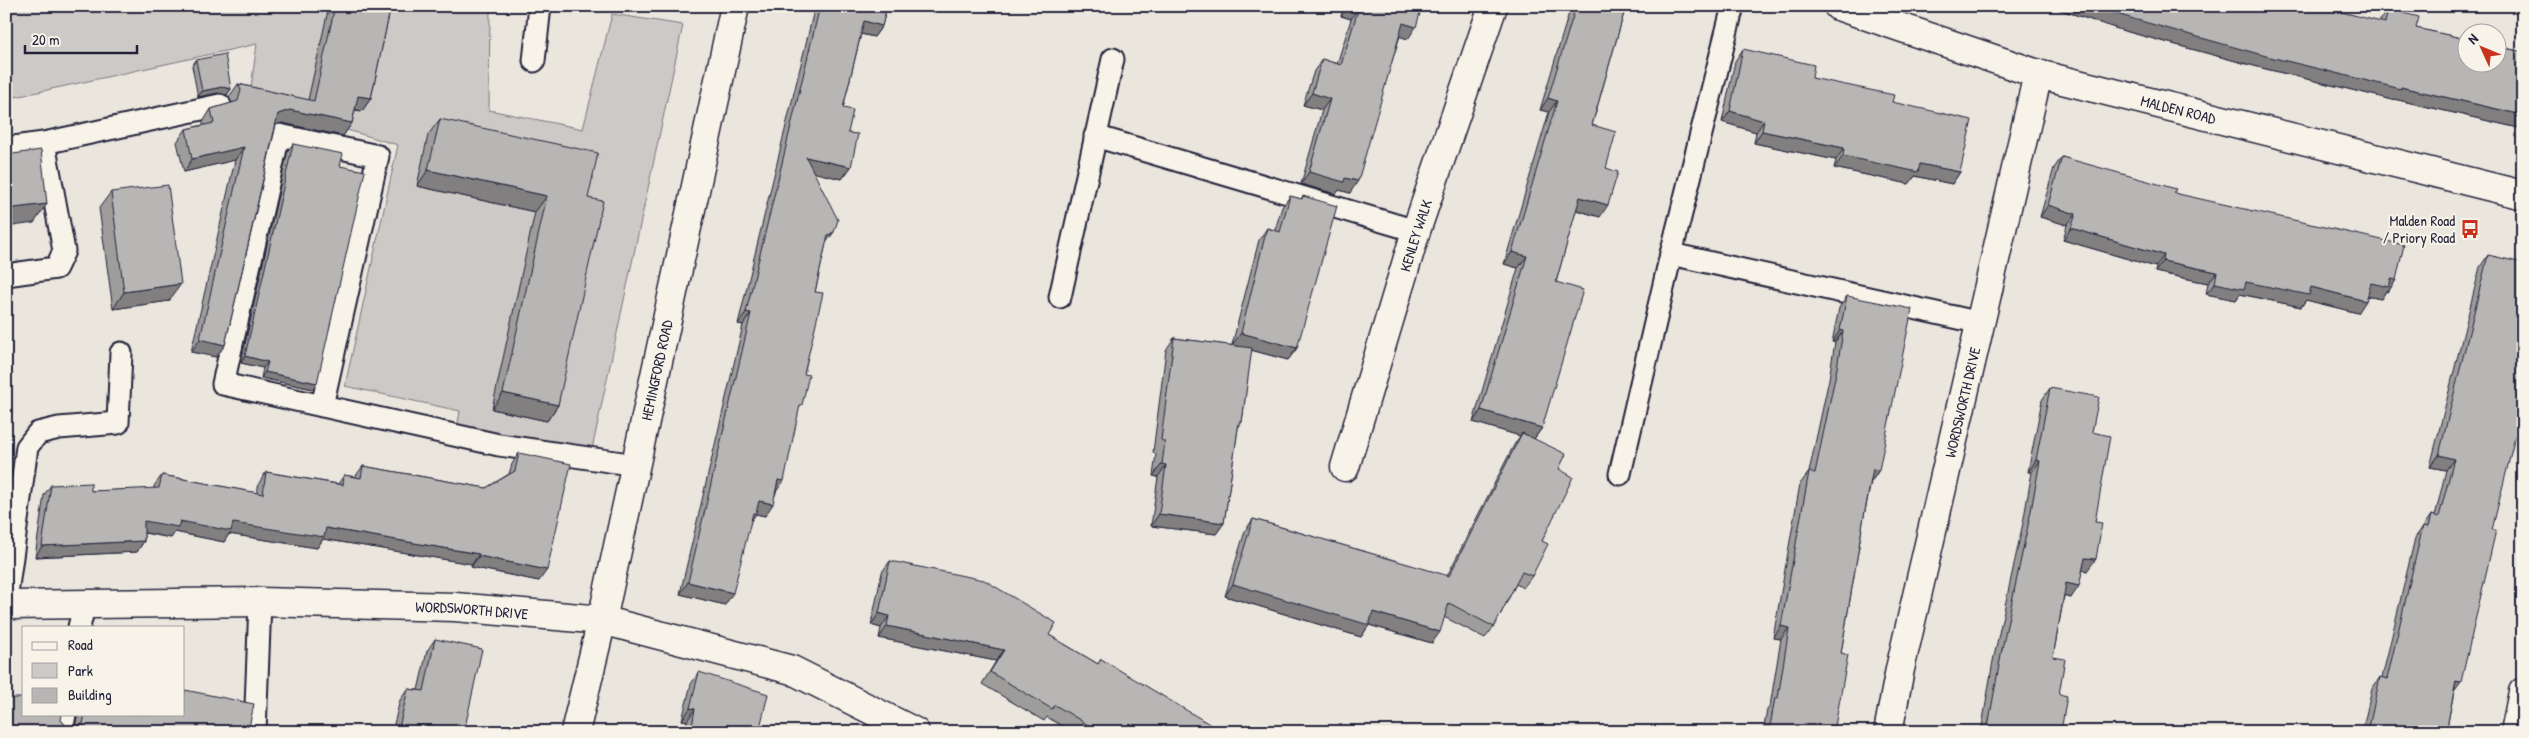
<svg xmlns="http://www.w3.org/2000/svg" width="2529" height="738" font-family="'Patrick Hand',sans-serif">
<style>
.green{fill:#cdc9c6;stroke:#787680}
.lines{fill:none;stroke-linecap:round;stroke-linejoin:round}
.lane-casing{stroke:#22223b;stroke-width:25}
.street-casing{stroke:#22223b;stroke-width:31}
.primary-casing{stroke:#22223b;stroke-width:31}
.lane{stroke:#f7f3e8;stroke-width:21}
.street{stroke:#f7f3e8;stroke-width:28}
.primary{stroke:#f7f3e8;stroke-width:28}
.wall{fill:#9e9d9c;stroke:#22223b}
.shaded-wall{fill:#817f7f;stroke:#22223b}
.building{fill:#b8b6b5;stroke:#22223b}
.labels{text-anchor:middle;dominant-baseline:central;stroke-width:4;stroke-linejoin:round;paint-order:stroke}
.street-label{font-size:15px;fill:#22223b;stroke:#f7f3e8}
.poi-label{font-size:15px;fill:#22223b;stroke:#f7f3e8;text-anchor:end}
</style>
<rect width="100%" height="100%" fill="#eae6de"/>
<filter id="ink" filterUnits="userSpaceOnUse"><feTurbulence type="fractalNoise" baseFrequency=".02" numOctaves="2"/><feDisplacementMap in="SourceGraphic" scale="10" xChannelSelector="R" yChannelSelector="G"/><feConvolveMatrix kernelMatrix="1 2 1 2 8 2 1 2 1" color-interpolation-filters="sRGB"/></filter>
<g filter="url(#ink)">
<path class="green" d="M6,6H490L489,110L583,129L612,14L683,25L591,454L457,429L460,411L345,386L398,145L249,101L257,44L6,99Z"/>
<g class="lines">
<g class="lane-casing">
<g id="lane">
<path d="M534,61L540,6"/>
<path d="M1095,136L1416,231"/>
<path d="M44,143L220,105"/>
<path d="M6,148L44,143L64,251L56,268L6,275"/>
<path d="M1671,254L1981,323"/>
<path d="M1060,297L1113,59"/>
<path d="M322,406L378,156L279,135L223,384L499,445L636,465"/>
<path d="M1620,474L1671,254L1733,6"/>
<path d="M6,601L27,447L38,433L59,428L118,423L121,353"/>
<path d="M79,627L85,603"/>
<path d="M62,732L65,714"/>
<path d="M255,732L260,602"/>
</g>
</g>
<g class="street-casing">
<g id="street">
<path id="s1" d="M1345,467L1416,231L1493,6"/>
<path id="s2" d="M6,605L260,602L455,607L602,620L792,670L915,732"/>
<path id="s3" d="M575,732L602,620L735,6"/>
<path id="s4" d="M1888,732L1900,669L2038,74"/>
<path d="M2515,732L2523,692"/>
</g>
</g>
<g class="primary-casing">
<g id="primary">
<path id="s5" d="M1838,6L2038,74L2523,195"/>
</g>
</g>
<use href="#lane" class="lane"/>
<use href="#street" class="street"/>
<use href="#primary" class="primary"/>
</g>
<g class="wall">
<path d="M329,6H391L371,98L362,111L355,110L352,123L343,136L282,123L276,125L225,345L216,357L191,352L235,160L184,172L177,142L186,129L203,125V122L211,109L232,103L229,97L238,84L308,100Z"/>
<path d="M815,6H887L882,26L874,37L861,34L843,108L848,133L851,167L842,179L814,172L826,243L815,292L804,374L798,410L776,493L765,516L756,514L751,520L725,605L680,594L743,325L738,324Z"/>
<path d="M1344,6H1422L1408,39L1400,36L1350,193L1339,190L1336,194L1301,184L1322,110L1303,105L1314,71L1322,59L1337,64L1351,19L1341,16Z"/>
<path d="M1571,6H1626L1592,125L1606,168L1600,217L1576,210L1556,282L1542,428L1534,439L1559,469L1542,541L1532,576L1523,588L1516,584L1494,627L1485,638L1444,617L1432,643L1369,625L1361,637L1225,596L1245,531L1253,519L1447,576L1514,445L1520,436L1473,422L1518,268L1504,264L1549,112L1540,110Z"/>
<path d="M2049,6H2318L2379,22L2388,9L2416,28L2523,52V129L2394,99L2393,100L2258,67L2121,30Z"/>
<path d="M1743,49L1812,78L1892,102L1960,172L1952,184L1915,176L1909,184L1834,168L1836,160L1754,143L1756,132L1722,122L1735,61Z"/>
<path d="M196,60L231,89L227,95L218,93L198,97L192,66Z"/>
<path d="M440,119L588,198L558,405L547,421L492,409L535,212L417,186L428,135Z"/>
<path d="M293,144L340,166L317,383L313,389L261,378L263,368L241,363L288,150Z"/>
<path d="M2062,157L2174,193L2396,280L2388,292L2386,291L2381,299L2367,296L2358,313L2306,300L2301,307L2240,294L2236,300L2206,294L2208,283L2155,272L2156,267L2063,240L2067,225L2040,217L2054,168Z"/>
<path d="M111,192L169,301L113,309L99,208Z"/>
<path d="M1290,196L1301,199L1303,196L1297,348L1288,360L1251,350L1242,422L1238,428L1224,523L1216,534L1151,526L1158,477L1153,476L1156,454L1153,452L1166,350L1174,338L1235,346L1232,345L1259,240L1267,228L1275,230L1282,207Z"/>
<path d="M2488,255L2492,530L2454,692L2446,732H2362L2372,689L2380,677L2382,678L2415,538L2431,515L2435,516L2446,470L2430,467L2480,267Z"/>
<path d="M1847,296L1879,470L1871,482L1864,516L1841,653L1835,726L1832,730L1831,732H1763L1767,710L1770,706L1781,639L1773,638L1800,484L1809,472L1829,379L1835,342H1832L1839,308Z"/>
<path d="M2050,388L2092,432L2095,522L2087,571L2083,570L2071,598L2064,596L2053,657L2059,694L2061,732H1981L1993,661L2023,523L2032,472H2028L2042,400Z"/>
<path d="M519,453L539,581L471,567L472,564L323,539L317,548L229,534L224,542L175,532L171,538L144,533V541L137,552L35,557L44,495L51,485L91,491L154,489V486L162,475L257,493L259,483L266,472L338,484L344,475L355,477L363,466L486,488L509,474L512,464Z"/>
<path d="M890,561L1049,635L1098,664L1101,659L1214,732H1072L1047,717L1044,721L982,684L996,661L879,638L881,628L871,625L882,572Z"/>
<path d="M435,639L464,732H392L400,700L408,689L418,690L427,651Z"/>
<path d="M699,672L759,732H685L687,721L682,720L691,684Z"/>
<path d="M185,690L248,732H6L61,720L66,726L72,729L75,727L78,714H184V693Z"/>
</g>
<g class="shaded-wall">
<path d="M1348,6L1359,7L1351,19L1341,16Z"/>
<path d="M2049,6H2093L2401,87L2523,115V129L2394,99L2393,100L2258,67L2121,30Z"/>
<path d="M864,21L882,26L874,37L856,33Z"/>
<path d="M1403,23L1416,27L1408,39L1395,35Z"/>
<path d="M222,87L231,89L227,95L218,93L198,97L202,91Z"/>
<path d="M1312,93L1330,99L1322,110L1303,105Z"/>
<path d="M358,96L371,98L362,111L349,108Z"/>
<path d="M1548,98L1557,101L1549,112L1540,110Z"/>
<path d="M290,110L352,123L343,136L282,123L270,127L278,114Z"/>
<path d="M1730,111L1764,121L1756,132L1722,122Z"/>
<path d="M1762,131L1844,148L1836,160L1754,143Z"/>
<path d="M244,147L235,160L184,172L192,159Z"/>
<path d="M1843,156L1920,164L1960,172L1952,184L1915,176L1909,184L1834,168Z"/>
<path d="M806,157L851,167L842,179L798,169Z"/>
<path d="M428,170L547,196L535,212L417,186Z"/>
<path d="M1309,172L1345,178L1358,181L1350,193L1339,190L1336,194L1301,184Z"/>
<path d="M1580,197L1608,205L1600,217L1571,208Z"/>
<path d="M47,204L34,223L6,227V209Z"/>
<path d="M2048,205L2076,214L2067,225L2040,217Z"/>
<path d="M2071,228L2164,255L2156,267L2063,240Z"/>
<path d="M834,232L826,243L828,235Z"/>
<path d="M1512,252L1527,256L1518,268L1504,264Z"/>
<path d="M2163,261L2217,272L2208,283L2155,272Z"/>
<path d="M2391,279L2396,280L2388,292L2386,291L2381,299L2362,295L2371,283Z"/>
<path d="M2246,282L2311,287L2366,301L2358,313L2306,300L2301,307L2240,294L2236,300L2206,294L2215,283Z"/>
<path d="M181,284L169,301L113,309L124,292Z"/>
<path d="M746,312L751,313L743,325L738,324Z"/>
<path d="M1840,330L1843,331L1835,342H1832Z"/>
<path d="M1241,333L1297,348L1288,360L1232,345Z"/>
<path d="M200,339L225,345L216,357L191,352Z"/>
<path d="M245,356L268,362L263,368L241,363Z"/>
<path d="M265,372L317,383L313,389L261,378Z"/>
<path d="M503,393L558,405L547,421L492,409Z"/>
<path d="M1481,410L1542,428L1533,440L1522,433L1520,436L1473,422Z"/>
<path d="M2439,455L2454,459L2446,470L2430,467Z"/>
<path d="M2036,460L2040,461L2032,472H2028Z"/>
<path d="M1162,464L1166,465L1158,477L1153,476Z"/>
<path d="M1873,469L1879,470L1871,482L1865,480Z"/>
<path d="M778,480L784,481L775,493Z"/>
<path d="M759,501L773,504L765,516L756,514L748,525L745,524Z"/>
<path d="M1159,514L1224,523L1216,534L1151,526Z"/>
<path d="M144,521L233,523L326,528L479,554L472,564L323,539L317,548L229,534L224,542L175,532L171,538L136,531Z"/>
<path d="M144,541L137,552L35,557L42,546Z"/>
<path d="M479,556L547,570L539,581L471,567Z"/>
<path d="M2085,558L2096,559L2087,571L2077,569Z"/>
<path d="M688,582L733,593L725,605L680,594Z"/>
<path d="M2066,583L2079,586L2071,598L2058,595Z"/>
<path d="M1233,584L1373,612L1440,632L1432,643L1369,625L1361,637L1225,596Z"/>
<path d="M879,613L889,616L881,628L871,625Z"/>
<path d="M887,626L1004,650L996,661L879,638Z"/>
<path d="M1781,626L1789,628L1781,639L1773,638Z"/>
<path d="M2456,681L2461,682L2452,694Z"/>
<path d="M690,708L695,709L687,721L682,720Z"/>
<path d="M2048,729L2061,731V732H2046Z"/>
</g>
<g class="building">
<path d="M335,6H391L371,98L358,96L352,123L290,110L278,114L225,345L200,339L244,147L192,159L186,129L214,123L211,109L238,101L241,90L238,84L314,101Z"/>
<path d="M820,6H887L882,26L864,21L843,108L853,110L848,133L858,134L851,167L806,157L838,220L834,232L828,235L815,292L823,293L804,374L809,375L802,405H800L784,481L778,480L773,504L759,501L756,513H753L733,593L688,582L751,313L746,312Z"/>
<path d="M1357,6H1422L1416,27L1403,23L1358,181L1345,178L1344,182L1309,172L1330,99L1312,93L1322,59L1341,65L1359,7Z"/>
<path d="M1576,6H1626L1592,125L1616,132L1606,168L1618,172L1608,205L1580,197L1556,282L1583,290L1542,428L1481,410L1527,256L1512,252L1557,101L1548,98Z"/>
<path d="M2093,6H2318L2385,23L2388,9L2419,17L2416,28L2466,39V62H2496V46L2523,52V115L2401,87V89L2266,56L2130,18Z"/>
<path d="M1743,49L1814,65L1812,78L1894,95L1892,102L1972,120L1960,172L1920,164L1918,172L1843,156L1844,148L1762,131L1764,121L1730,111Z"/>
<path d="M225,54L231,89L222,87L202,91L196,60Z"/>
<path d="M440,119L598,153L588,198L603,201L558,405L503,393L547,196L428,170Z"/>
<path d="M293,144L343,154L340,166L365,171L317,383L265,372L268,362L245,356Z"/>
<path d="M41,150L47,204L6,209V155Z"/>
<path d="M2062,157L2176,189L2174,193L2404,245L2396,280L2391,279L2389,287L2371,283L2366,301L2311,287L2309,295L2246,282L2244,289L2215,283L2217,272L2163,261L2164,255L2071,228L2076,214L2048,205Z"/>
<path d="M168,185L181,284L124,292L111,192Z"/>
<path d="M1290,196L1302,199L1303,196L1337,206L1297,348L1241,333L1267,228L1280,232Z"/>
<path d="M2488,255L2523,263V404L2492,530H2496L2461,682L2456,681L2446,732H2368L2380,677L2387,679L2423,526L2428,527L2431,515L2439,517L2454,459L2439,455Z"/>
<path d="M1847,296L1912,309L1879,470L1873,469L1864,516L1841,653L1848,655L1835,726L1833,725L1831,732H1766V731L1769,732L1775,698H1778L1789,628L1781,626L1809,472L1815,473L1837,368L1843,331L1840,330Z"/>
<path d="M1174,338L1252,348L1242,422H1239L1224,523L1159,514L1166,465L1162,464L1165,442L1161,440Z"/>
<path d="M2050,388L2099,397L2092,432L2110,436L2095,522L2102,523L2096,559L2085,558L2079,586L2066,583L2053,657L2065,659L2059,694L2067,696L2061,731L2048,729L2047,732H1987L2002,649L2031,511L2040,461L2036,460Z"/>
<path d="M1522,433L1566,454L1559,469L1573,477L1542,541L1548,544L1532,576L1522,572L1494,627L1449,603L1440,632L1373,612L1369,625L1233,584L1253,519L1449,576Z"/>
<path d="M519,453L571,464L547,570L479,556V554L326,528L324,537L233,523L231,531L180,521L178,527L144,521V541L42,546L51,485L91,483V491L159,488L162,475L263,494L266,472L343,485L344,475L361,478L363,466L486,488L515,471Z"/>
<path d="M890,561L984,580L1056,623L1049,635L1098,664L1101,659L1211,725L1209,729L1214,732H1100L1055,705L1052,709L990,672L1004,650L887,626L889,616L879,613Z"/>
<path d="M435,639L482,649L464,732H398L408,689L424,691Z"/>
<path d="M699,672L768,694L759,732H691L695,709L690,708Z"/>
<path d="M185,690L254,704L248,732H6V698H24V714H62L61,720L66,726L72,729L83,724L85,714H184V698Z"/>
</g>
</g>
<defs>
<g id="bus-bare" transform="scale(1.5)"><path d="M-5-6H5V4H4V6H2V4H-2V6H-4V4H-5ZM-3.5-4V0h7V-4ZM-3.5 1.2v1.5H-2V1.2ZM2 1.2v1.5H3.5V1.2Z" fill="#c8321e" stroke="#f7f3e8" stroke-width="2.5" paint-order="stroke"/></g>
</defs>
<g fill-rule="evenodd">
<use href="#bus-bare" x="2470" y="229"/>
</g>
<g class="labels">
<g class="street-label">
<text stroke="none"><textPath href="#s5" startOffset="356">MALDEN ROAD</textPath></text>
<text stroke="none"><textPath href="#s1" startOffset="242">KENLEY WALK</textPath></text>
<text stroke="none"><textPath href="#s3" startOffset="371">HEMINGFORD ROAD</textPath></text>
<text stroke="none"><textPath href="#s4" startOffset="338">WORDSWORTH DRIVE</textPath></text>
<text stroke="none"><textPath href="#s2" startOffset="466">WORDSWORTH DRIVE</textPath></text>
</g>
<g class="poi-label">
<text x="2455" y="220">Malden Road<tspan x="2455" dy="17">/ Priory Road</tspan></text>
</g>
</g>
<rect width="2529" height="738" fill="none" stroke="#f7f3e8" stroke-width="25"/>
<rect x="12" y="12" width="2504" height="713" fill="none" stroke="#22223b" stroke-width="2" filter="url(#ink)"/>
<rect x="22" y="626" width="162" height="90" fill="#f7f3e8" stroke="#a29fa3"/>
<rect x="32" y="642" width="25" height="8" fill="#f7f3e8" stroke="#a29fa3"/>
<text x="68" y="650" font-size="15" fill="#22223b">Road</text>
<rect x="32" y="663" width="25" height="15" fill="#cdc9c6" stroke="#a29fa3"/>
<text x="68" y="676" font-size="15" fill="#22223b">Park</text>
<rect x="32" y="688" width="25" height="15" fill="#b8b6b5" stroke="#a29fa3"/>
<text x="68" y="700" font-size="15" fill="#22223b">Building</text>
<g transform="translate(2482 48) rotate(314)"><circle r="24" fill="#f7f3e8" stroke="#a29fa3"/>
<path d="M0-4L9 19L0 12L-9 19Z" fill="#c8321e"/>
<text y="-8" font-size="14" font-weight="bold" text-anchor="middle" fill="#22223b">N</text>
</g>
<path d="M25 45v8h112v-8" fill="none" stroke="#22223b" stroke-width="2.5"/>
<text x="32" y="45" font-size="15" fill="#22223b" stroke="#f7f3e8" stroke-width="4" paint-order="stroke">20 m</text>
</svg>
